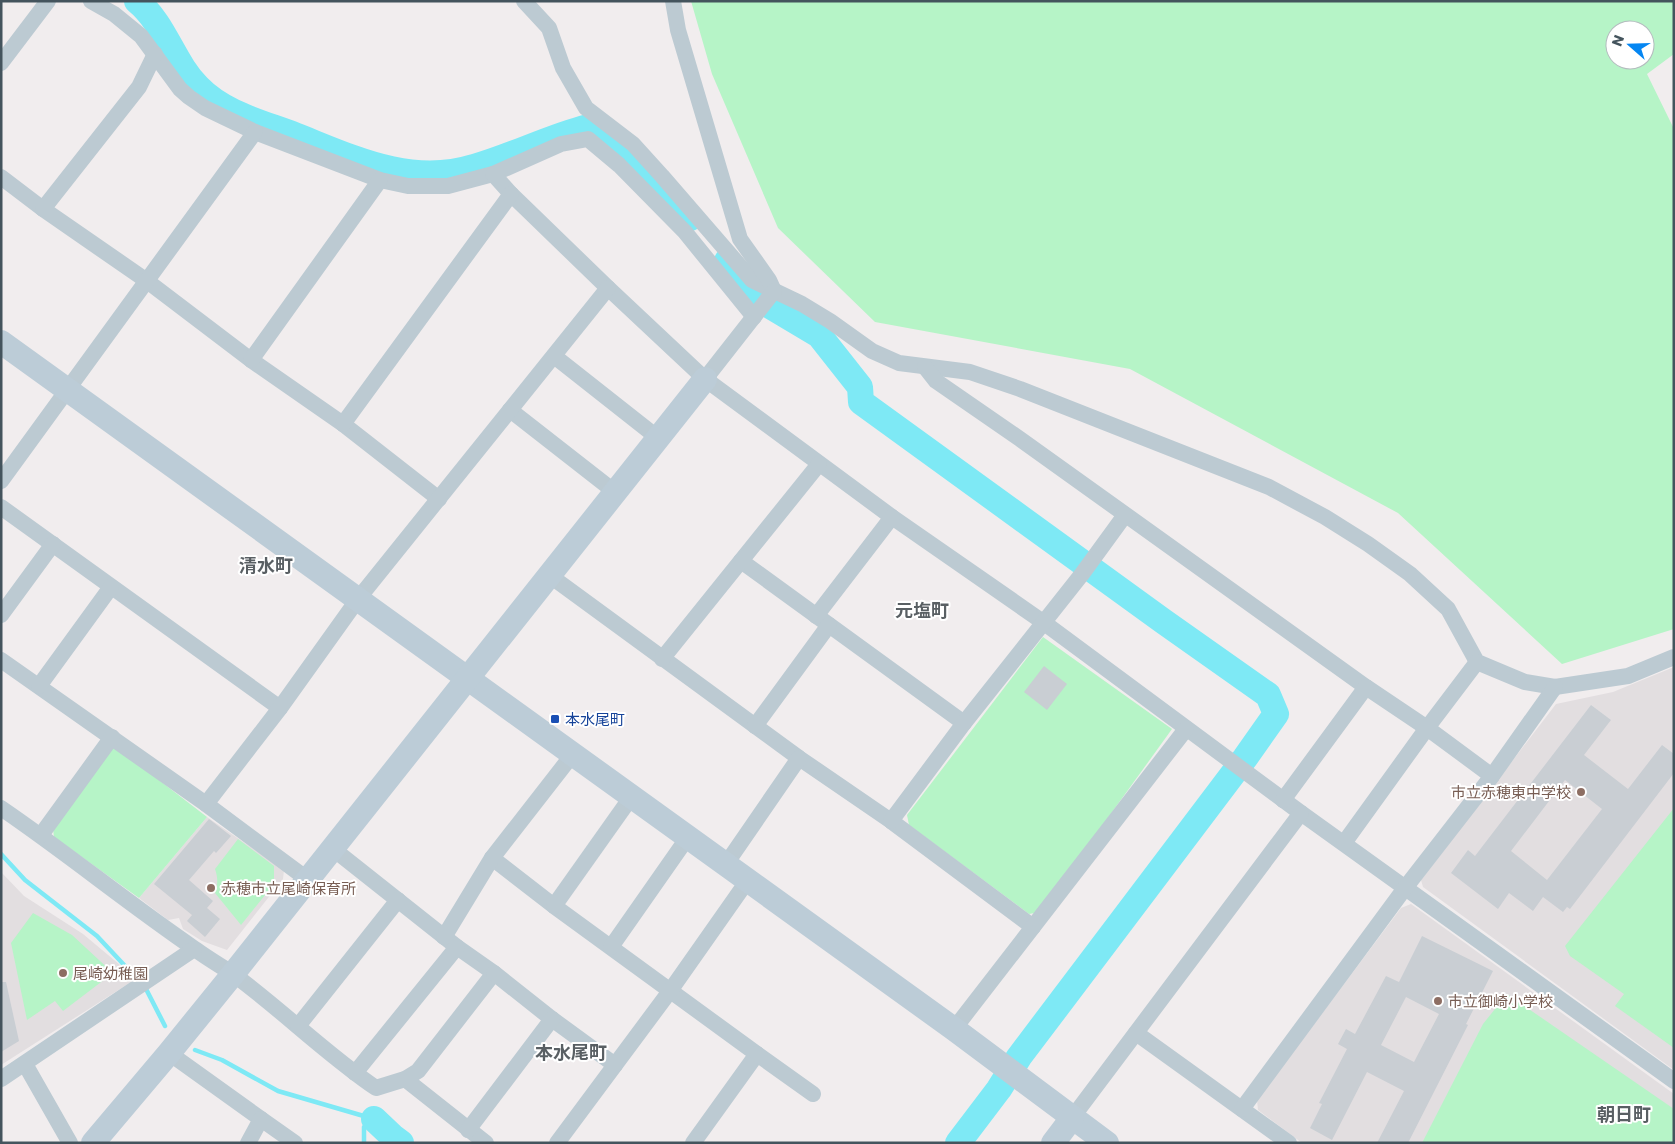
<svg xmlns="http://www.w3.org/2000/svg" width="1675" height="1144" font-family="Poppins,'Noto Sans JP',sans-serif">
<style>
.education{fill:#e2dee0}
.green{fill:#b6f4c7;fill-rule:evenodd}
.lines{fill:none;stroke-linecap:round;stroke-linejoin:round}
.stream{stroke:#7ee9f5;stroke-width:4.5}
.river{stroke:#7ee9f5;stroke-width:26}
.building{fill:#c9ced3;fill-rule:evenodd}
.street{stroke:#bccad2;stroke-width:16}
.secondary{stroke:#bcccd7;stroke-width:24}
.transit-dot{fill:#1a4fb4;stroke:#fff;stroke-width:2}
.education-dot{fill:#8d6e63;stroke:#fff;stroke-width:2}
.labels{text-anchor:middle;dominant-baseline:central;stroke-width:4;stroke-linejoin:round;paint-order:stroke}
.transit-label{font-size:15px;fill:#164399;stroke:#fff;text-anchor:start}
.education-label{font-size:15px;fill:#785e54;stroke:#fff;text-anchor:start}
.quarter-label{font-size:18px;font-weight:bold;fill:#595f63;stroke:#fff}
</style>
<rect width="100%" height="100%" fill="#f1edee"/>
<g class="education">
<path d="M1674,667V1070L1423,887L1421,880L1556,704L1613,692Z"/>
<path d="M207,817L284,870L283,879L227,950L202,941L183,929L179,918L168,920L139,898Z"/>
<path d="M1,872L24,896L83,934L120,965L131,982L1,1065Z"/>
<path d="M1411,904L1674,1094V1143H1302L1258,1110L1257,1100L1401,908Z"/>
</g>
<g class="green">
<path d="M691,1H1674V54L1647,74L1674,129V629L1562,664L1398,513L1130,369L875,322L778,228L712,74ZM1615,30H1645V60H1615Z"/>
<path d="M1043,637L1172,729L1040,912L1029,914L909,825L907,815Z"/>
<path d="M116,747L207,817L139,898L54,837L53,829L108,750Z"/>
<path d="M1674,808V1048L1615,1006L1624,994L1570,956L1565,946Z"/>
<path d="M238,839L274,866V884L241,925L215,893C218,884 218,878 215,869Z"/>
<path d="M33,913L72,935L113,973L63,1011L55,1001L27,1020L11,943Z"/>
<path d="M1507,994L1674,1109V1143H1422L1483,1024Z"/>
</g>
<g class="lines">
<g class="stream">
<path d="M1,854L25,880L97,936L140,982"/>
<path d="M145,987L165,1026"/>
<path d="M195,1050L222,1060L278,1091L374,1119"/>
<path d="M364,1143V1127L374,1119"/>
</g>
<g class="river">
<path d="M137,1C165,24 173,62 198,87C223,113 260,122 292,134C351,157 409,187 474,167C513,156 549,137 588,127C627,149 661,185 690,218"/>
<path d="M727,261L760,300L819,335L860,387L861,402L1163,621L1268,695L1276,714L1245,758L1019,1057L999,1089L958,1143"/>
<path d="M374,1119L393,1137L401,1143"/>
</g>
</g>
<g class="building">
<path d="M1044,666L1067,684L1047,710L1024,692Z"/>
<path d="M1591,705L1611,720L1584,755L1628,789L1662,745L1674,754V773L1570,909L1567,907L1563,912L1543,897L1533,911L1509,893L1498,909L1451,873L1468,850L1475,856ZM1565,780L1602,809L1547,880L1511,851Z"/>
<path d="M209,819L231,836L216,853L214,851L189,880L213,901L207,908L220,919L205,937L187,921L192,915L154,884Z"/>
<path d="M1422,936L1493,971L1466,1024L1468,1025L1408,1143H1377L1404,1091L1367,1072L1332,1140L1310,1128L1322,1104L1319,1103L1347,1049L1338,1044L1346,1029L1355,1034L1386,976L1399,982ZM1406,997L1439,1014L1414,1062L1381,1045Z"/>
<path d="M1,982H6L19,1041L1,1052Z"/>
</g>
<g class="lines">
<g class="street">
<path d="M91,1L114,14L141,36L180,89L189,97L205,108L255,132L380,180L408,186H448L493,174L561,144L588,139L619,165L685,232L754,317"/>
<path d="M524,1L549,28L563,68L586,108L633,144L662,176L752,280L802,304L830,321L872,351L899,363L970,372L1020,389L1269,487L1325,517L1368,544L1410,574L1448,609L1477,662L1525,682L1555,687L1628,676L1674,657"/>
<path d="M673,1L678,30L740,239L769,280L774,291"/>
<path d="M1,63L48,1"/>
<path d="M493,174L511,194L608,288L705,379L892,517L1043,622L1301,813L1674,1081"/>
<path d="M1,177L43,209L147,281L251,360L343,424L439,499"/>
<path d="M43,209L139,87L155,54"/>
<path d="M554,356L658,438"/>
<path d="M251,360L380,180"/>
<path d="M925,367L936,381L1020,439L1366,687L1427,728L1492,776"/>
<path d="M705,379L774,291"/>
<path d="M510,410L615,492"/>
<path d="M343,424L511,194"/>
<path d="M1,481L255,132"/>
<path d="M1,507L280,708"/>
<path d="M741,561L964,723"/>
<path d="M549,575L799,758L891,821L1033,927"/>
<path d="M1,615L53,544"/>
<path d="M816,616L892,517"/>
<path d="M662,659L819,464"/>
<path d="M1,660L206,804L307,879"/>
<path d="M39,686L111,587"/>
<path d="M755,726L829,625"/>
<path d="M1283,800L1366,687"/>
<path d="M206,804L280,708L358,599L608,288"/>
<path d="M1,808C67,853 129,904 195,949C207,958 221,966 233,974C282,1010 326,1054 376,1088L405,1079L418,1071L494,973L457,947L332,848"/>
<path d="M891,821L964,723L1082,574L1125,515"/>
<path d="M41,835L112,737"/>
<path d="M1344,843L1427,728L1477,662"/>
<path d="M492,858L554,906L757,1054L693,1143"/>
<path d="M726,864L799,758"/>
<path d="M554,906L632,796"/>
<path d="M444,937L492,858L573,754"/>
<path d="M611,947L688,837"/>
<path d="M494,973L552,1019L615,1065"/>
<path d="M298,1026L398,900"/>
<path d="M954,1029L1186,729"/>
<path d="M1136,1033L1289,1143"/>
<path d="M169,1053L261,1119"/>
<path d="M757,1054L813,1094"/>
<path d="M25,1064L70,1143"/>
<path d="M355,1073L457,947"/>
<path d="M1,1079L194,949"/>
<path d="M405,1079L486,1143"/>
<path d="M1242,1109L1405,888L1492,776L1555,687"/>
<path d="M1072,1118L1301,813"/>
<path d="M468,1130L552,1019"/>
<path d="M248,1143L261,1119L295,1143"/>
<path d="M557,1143L670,991L748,880"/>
</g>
<g class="secondary">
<path d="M1,342L954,1029L1107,1143"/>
<path d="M93,1143L169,1053L233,974L705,379"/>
<path d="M1053,1143L1072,1118"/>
</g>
</g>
<rect class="transit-dot" x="550" y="714" width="10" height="10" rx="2.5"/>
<g class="education-dot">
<circle cx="1581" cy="792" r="5"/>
<circle cx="211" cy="888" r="5"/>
<circle cx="63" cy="973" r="5"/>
<circle cx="1438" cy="1001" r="5"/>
</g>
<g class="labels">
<g class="transit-label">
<text x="565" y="719">本水尾町</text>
</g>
<g class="education-label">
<text x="1571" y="792" text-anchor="end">市立赤穂東中学校</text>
<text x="221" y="888">赤穂市立尾崎保育所</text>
<text x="73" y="973">尾崎幼稚園</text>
<text x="1448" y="1001">市立御崎小学校</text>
</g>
<g class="quarter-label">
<text x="266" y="565">清水町</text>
<text x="922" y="610">元塩町</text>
<text x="571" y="1052">本水尾町</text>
<text x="1624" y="1114">朝日町</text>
</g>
</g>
<rect width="1675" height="1144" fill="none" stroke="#44545d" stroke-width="5"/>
<g transform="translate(1630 45) rotate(290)"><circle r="24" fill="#ffffff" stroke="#b4bbbe"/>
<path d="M0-4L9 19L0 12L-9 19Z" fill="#0586f2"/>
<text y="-8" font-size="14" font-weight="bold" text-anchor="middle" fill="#44545d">N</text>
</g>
</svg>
